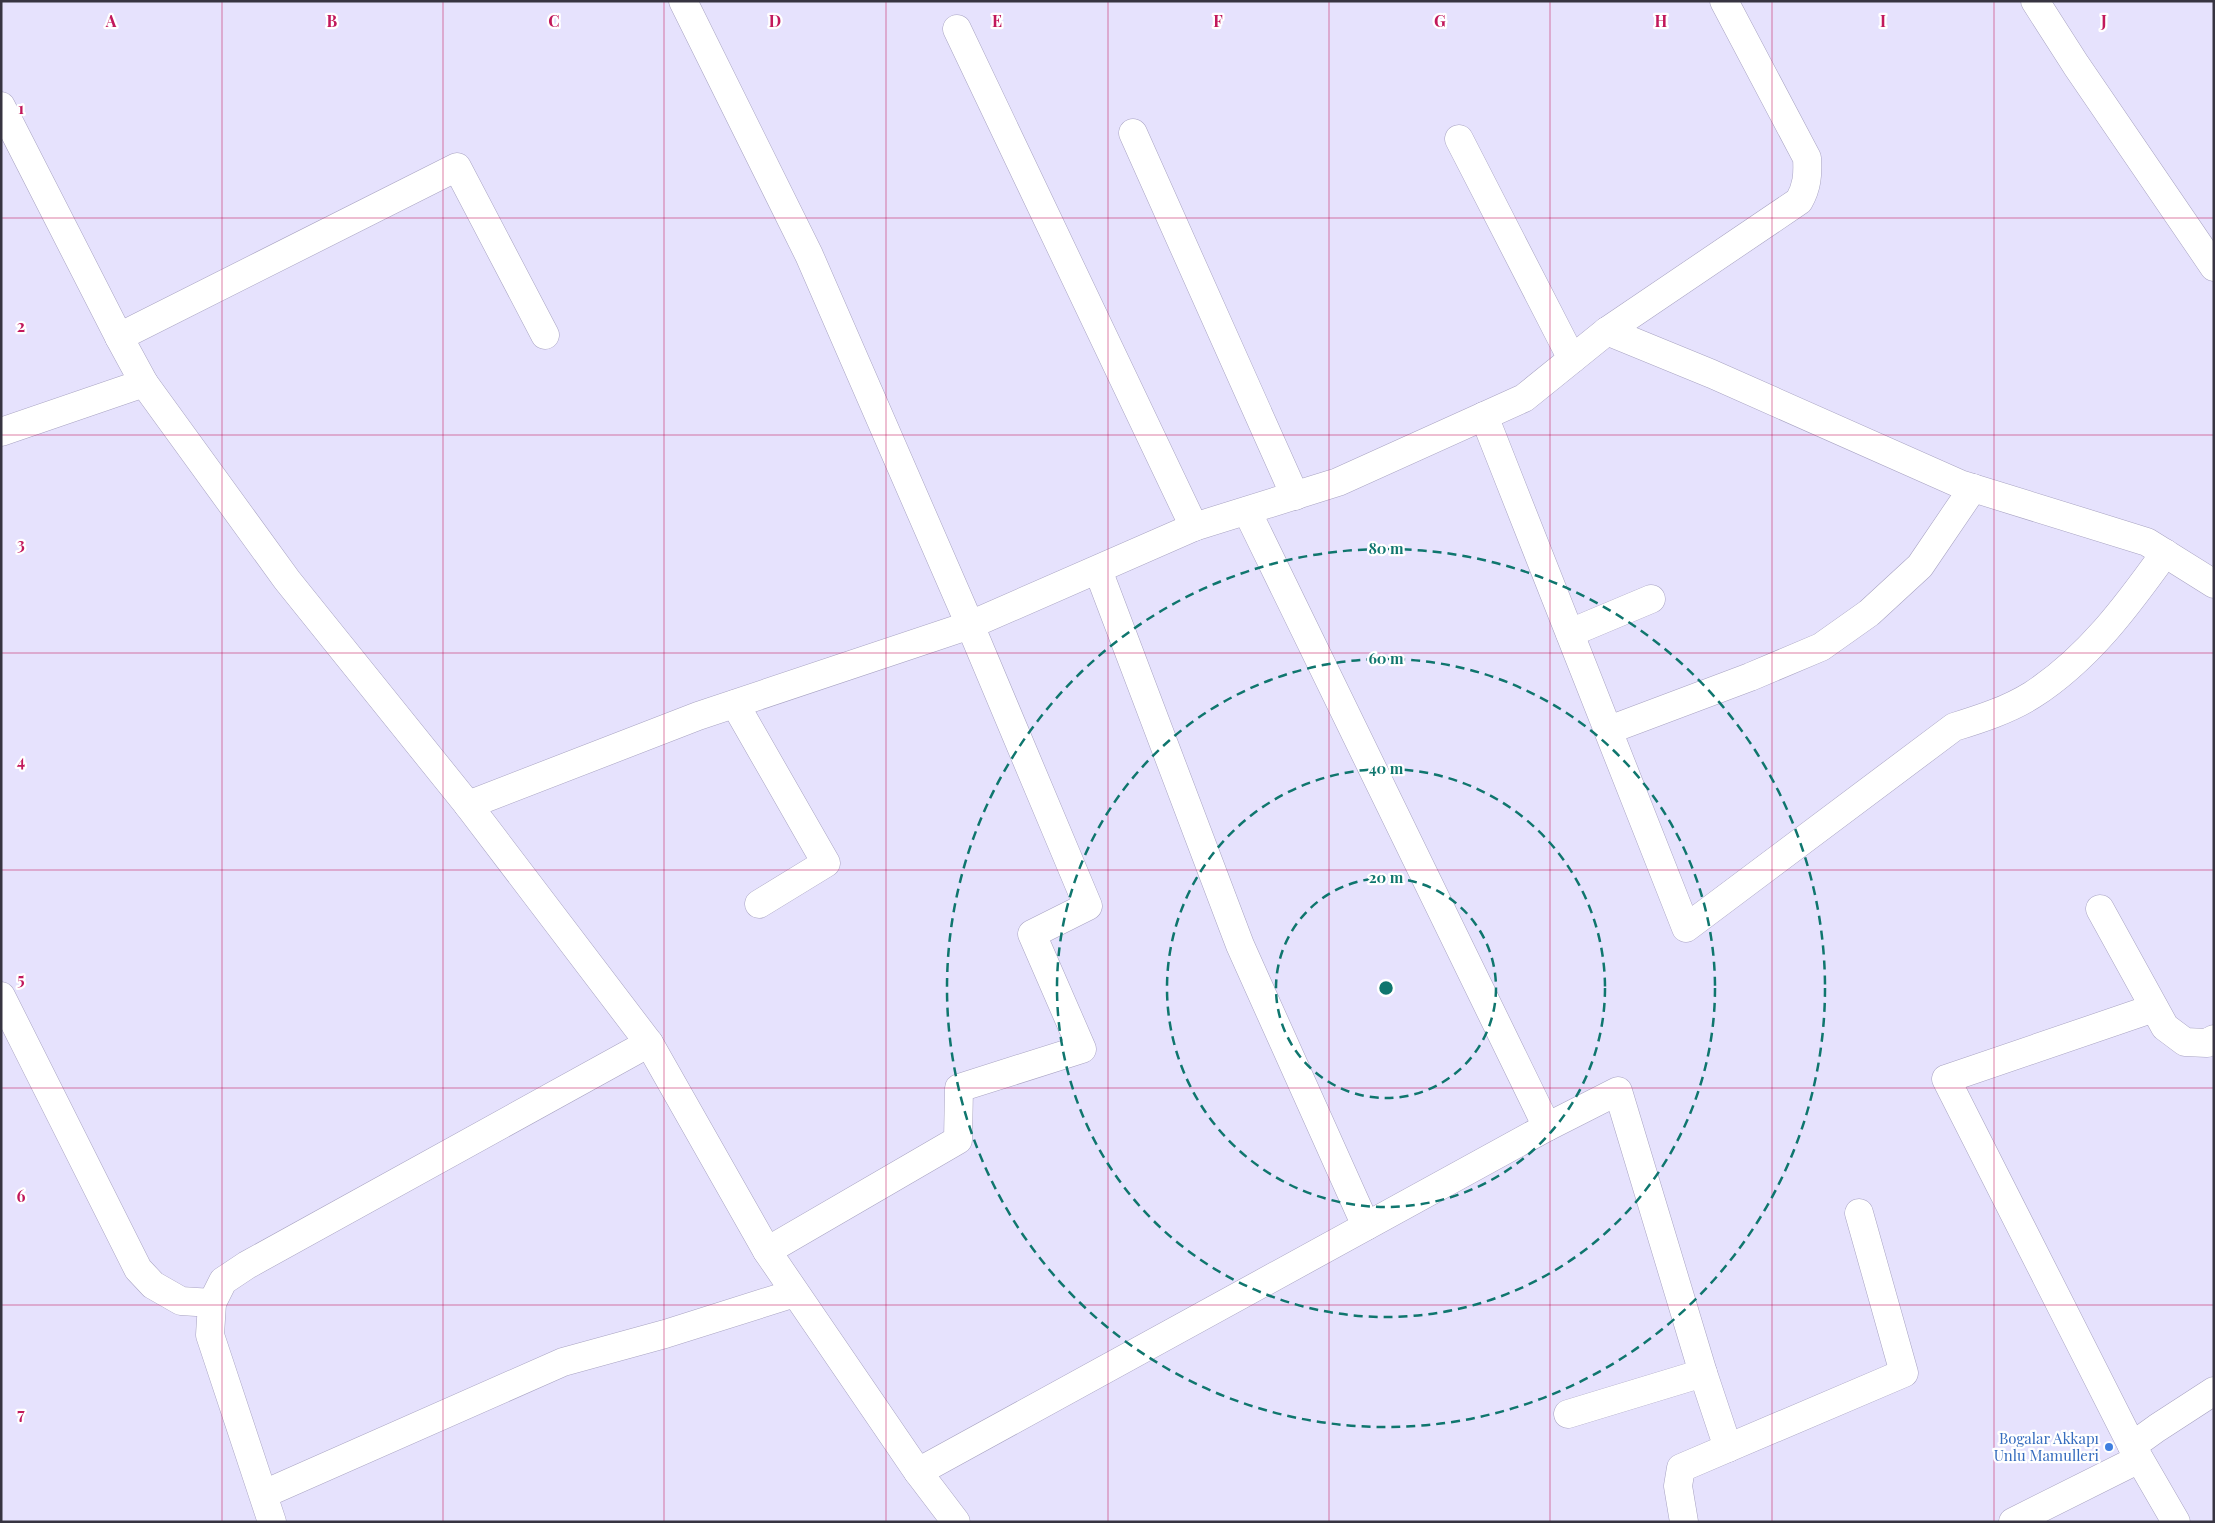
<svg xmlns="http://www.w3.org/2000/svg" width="2215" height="1523" font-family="'Playfair Display',serif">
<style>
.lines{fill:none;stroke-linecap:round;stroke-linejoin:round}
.minor-casing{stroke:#a8a3c2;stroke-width:29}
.minor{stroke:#fff;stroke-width:28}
.grid{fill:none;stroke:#c2185b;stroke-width:1;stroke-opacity:0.55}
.ring{fill:none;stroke:#0f766e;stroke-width:2.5;stroke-dasharray:9 6}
.shop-dot{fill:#3f7fe0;stroke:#fff;stroke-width:2}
.labels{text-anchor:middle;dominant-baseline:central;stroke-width:4.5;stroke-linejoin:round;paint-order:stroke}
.shop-label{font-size:15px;fill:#366cbe;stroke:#fff;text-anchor:end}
.grid-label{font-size:16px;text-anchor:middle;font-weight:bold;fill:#c2185b;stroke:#fff;stroke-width:4.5;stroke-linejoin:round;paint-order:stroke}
.centre{fill:#0f766e;stroke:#fff;stroke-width:2.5}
.ring-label{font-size:15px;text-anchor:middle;font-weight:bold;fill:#0f766e;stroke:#fff;stroke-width:4.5;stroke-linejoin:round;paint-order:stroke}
</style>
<rect width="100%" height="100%" fill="#e6e2fd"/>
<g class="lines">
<g class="minor-casing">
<g id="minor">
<path d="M683,1L809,255L970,625L1088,906L1032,934L1082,1049L959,1088L958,1140L767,1251"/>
<path d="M2035,1L2076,65L2214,267"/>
<path d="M957,29L1194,527"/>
<path d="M1,106L119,337L144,383L287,580L468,805L649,1043L767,1251L918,1472L956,1522"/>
<path d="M1133,133L1295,496"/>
<path d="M1459,139L1572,359"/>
<path d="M1607,331L1712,374L1960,484L2147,542L2214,584"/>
<path d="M119,337L457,167L545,335"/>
<path d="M1484,416L1686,928L1954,727C1980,719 2008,710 2032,695C2088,659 2127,606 2165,553"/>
<path d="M1,432L144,383"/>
<path d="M1247,511L1547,1127"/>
<path d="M1098,570L1240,945L1366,1226"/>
<path d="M1570,633L1651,599"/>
<path d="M735,704L826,863L759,904"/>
<path d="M1609,730L1750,677L1821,647L1869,613L1920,566L1973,488"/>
<path d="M468,805L698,716L970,625L1194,527L1338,482L1524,398L1607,331L1799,201C1807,187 1808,175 1807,158L1724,1"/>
<path d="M2100,909L2165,1027L2185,1042L2207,1043L2214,1039"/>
<path d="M1,996L138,1269L153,1285L181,1301L212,1303"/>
<path d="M1568,1414L1703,1373"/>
<path d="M2132,1446L1946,1079L2154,1008"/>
<path d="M918,1472L1547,1127L1618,1091L1703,1373L1728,1448"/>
<path d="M264,1494L563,1362L665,1334L795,1293"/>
<path d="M272,1522L210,1335L212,1303L223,1281L247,1265L649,1043"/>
<path d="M1684,1522L1678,1486L1681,1468L1904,1373L1859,1213"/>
<path d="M2013,1522L2139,1459"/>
<path d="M2176,1522L2132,1446L2157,1428L2214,1391"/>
</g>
</g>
<use href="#minor" class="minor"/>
</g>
<path class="grid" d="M222,1V1522M443,1V1522M664,1V1522M886,1V1522M1108,1V1522M1329,1V1522M1550,1V1522M1772,1V1522M1994,1V1522M1,218H2214M1,435H2214M1,653H2214M1,870H2214M1,1088H2214M1,1305H2214"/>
<g class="ring">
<circle cx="1386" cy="988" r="110"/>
<circle cx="1386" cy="988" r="219"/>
<circle cx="1386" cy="988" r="329"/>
<circle cx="1386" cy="988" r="439"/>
</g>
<circle class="shop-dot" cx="2109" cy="1447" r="5"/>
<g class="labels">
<g class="shop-label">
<text x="2099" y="1438">Bogalar Akkapı<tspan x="2099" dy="17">Unlu Mamulleri</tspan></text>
</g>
</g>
<g class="grid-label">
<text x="111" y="27">A</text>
<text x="332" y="27">B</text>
<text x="554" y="27">C</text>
<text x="775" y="27">D</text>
<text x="997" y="27">E</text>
<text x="1218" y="27">F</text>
<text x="1440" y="27">G</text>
<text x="1661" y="27">H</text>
<text x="1883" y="27">I</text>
<text x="2104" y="27">J</text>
<text x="21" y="114">1</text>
<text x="21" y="332">2</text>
<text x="21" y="550">3</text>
<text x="21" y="767">4</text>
<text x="21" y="985">5</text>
<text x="21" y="1202">6</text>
<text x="21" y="1420">7</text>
</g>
<circle cx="1386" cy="988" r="8" class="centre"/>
<g class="ring-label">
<text x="1386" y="554">80 m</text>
<text x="1386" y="664">60 m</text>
<text x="1386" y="774">40 m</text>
<text x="1386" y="883">20 m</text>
</g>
<rect width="2215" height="1523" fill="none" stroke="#373441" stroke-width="5"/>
</svg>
